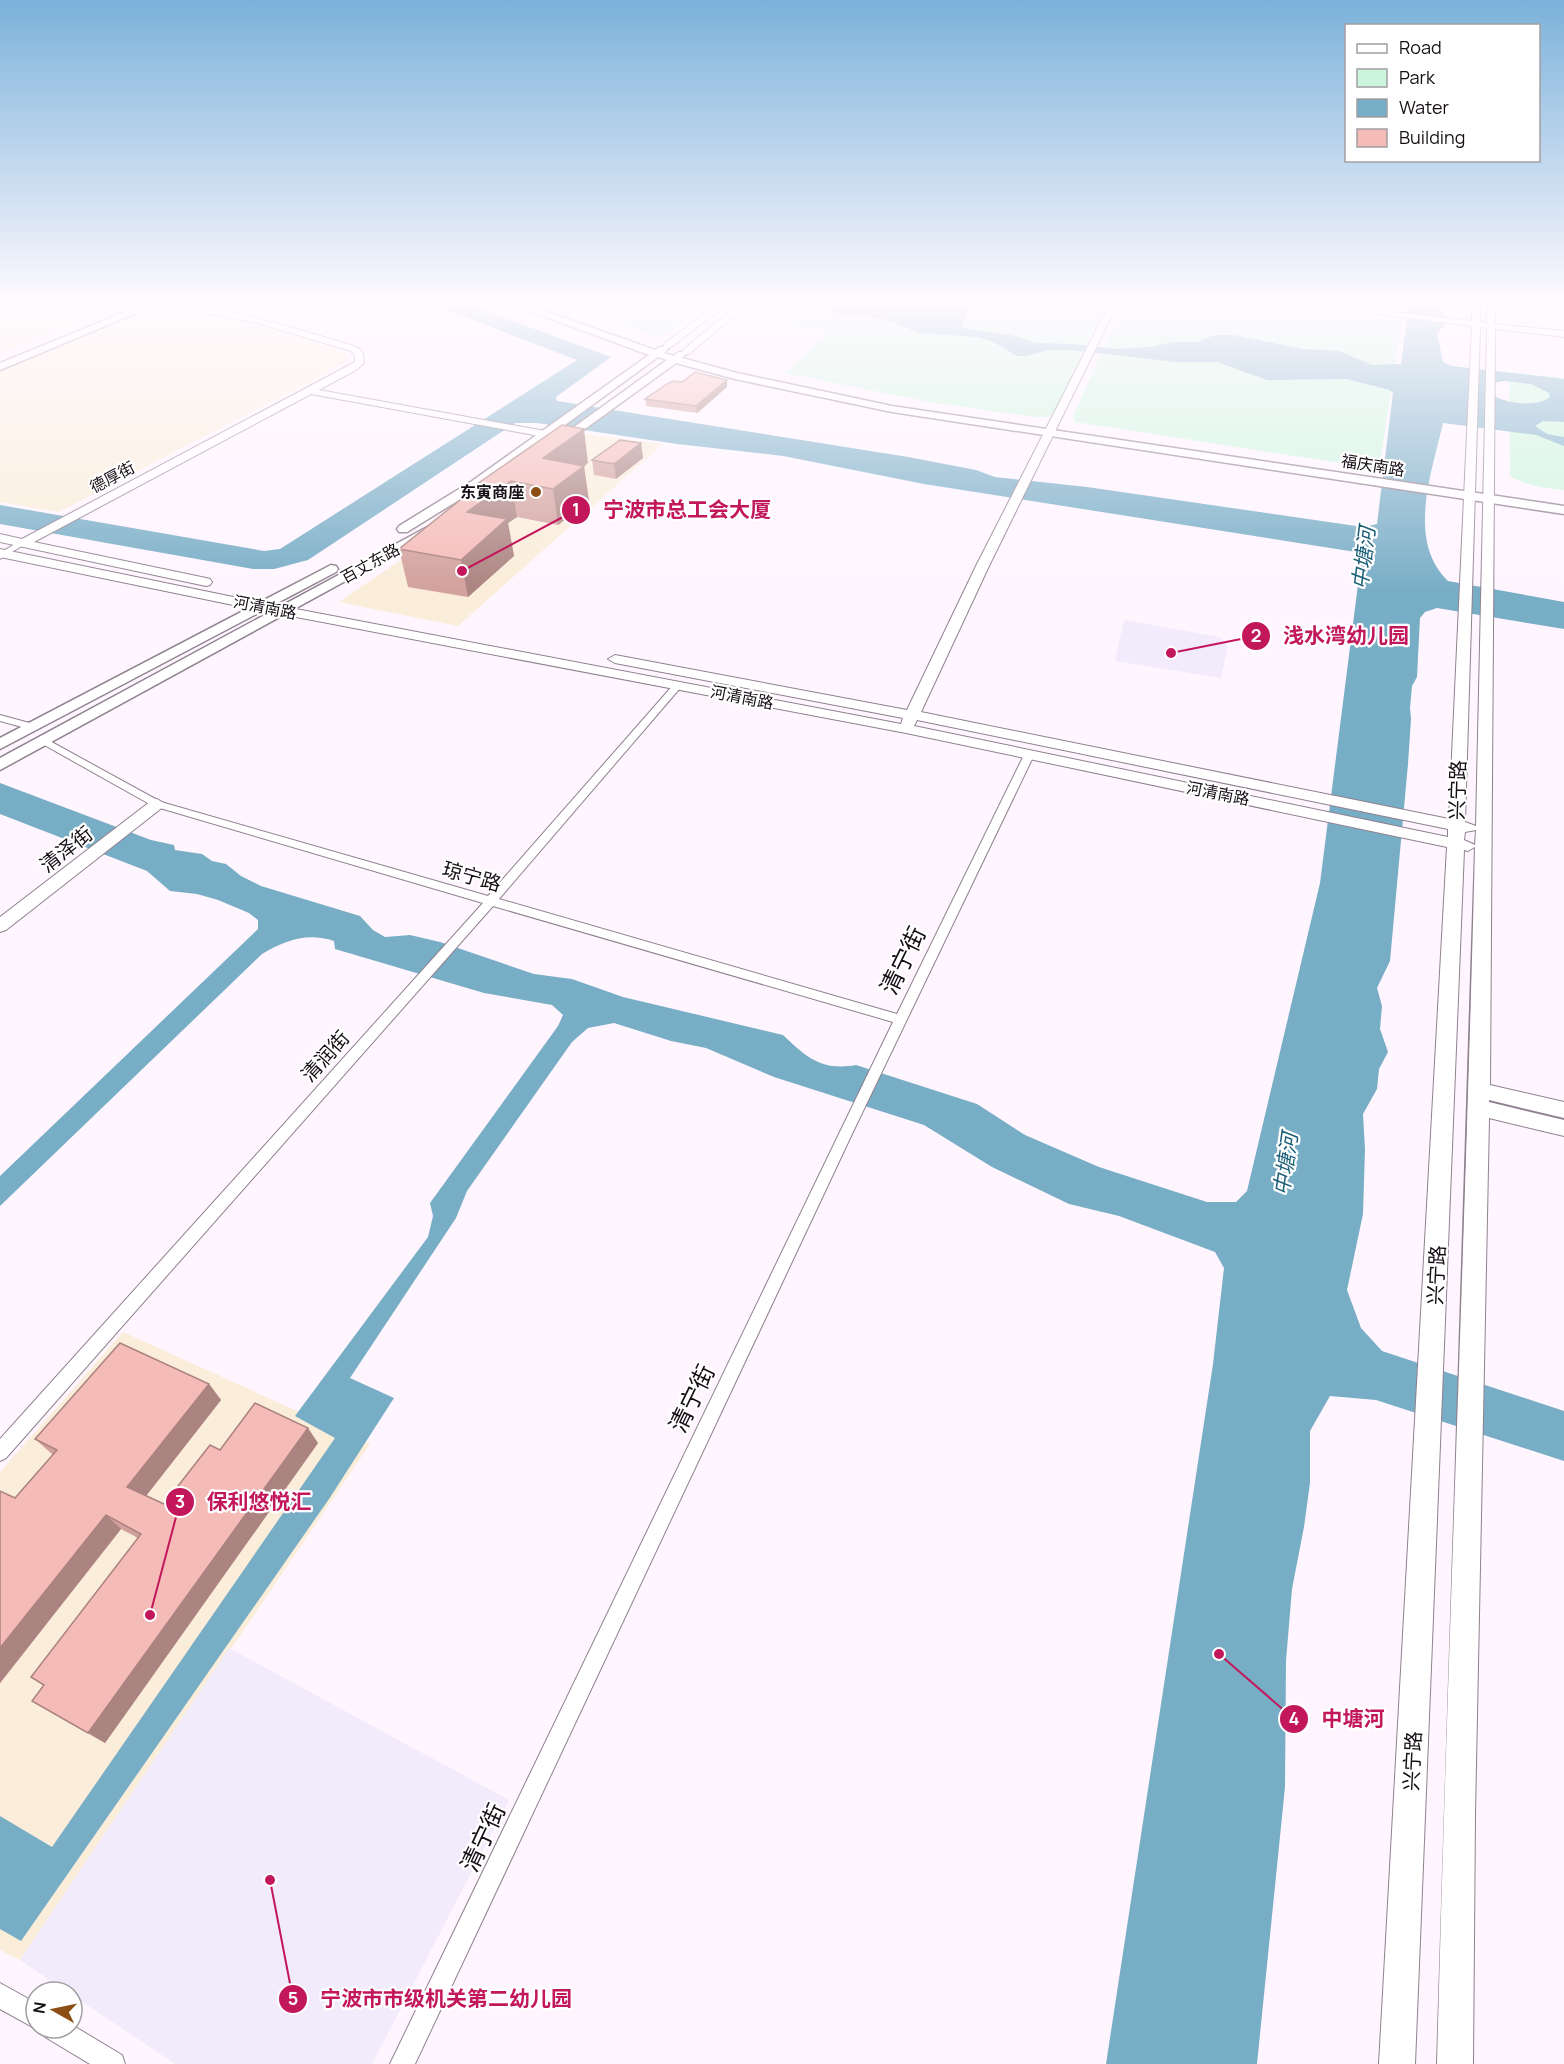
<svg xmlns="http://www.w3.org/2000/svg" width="1564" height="2064" font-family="Manrope,'Noto Sans SC',sans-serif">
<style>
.commercial{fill:#faedd9}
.education{fill:#f1ebfc}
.green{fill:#cbf6dd}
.water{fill:#78adc6;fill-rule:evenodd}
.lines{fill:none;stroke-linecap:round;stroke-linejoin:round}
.street-casing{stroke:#8f818f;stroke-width:2}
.secondary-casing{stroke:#8f818f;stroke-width:2}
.primary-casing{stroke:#8f818f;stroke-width:3}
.street{fill:#fff;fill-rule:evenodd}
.secondary{fill:#fff;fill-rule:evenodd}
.primary{fill:#fff;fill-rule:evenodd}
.wall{fill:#d2a19d}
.shaded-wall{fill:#ab8380}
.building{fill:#f4bbb7;stroke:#ab8380;stroke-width:1.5}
.poi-dot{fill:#8d4e15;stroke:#fff;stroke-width:2}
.labels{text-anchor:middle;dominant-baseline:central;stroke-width:4.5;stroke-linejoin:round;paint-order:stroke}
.far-street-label{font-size:16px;fill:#161016;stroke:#fff}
.far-poi-label{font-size:16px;font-weight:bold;fill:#161016;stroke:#fff;text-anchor:end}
.street-label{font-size:20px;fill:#161016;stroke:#fff}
.water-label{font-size:21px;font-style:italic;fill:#1c5f79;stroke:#fff}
.near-street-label{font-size:24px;fill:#161016;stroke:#fff}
.leader{fill:none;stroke:#c2185b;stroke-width:2}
.callout-dot{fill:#c2185b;stroke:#fff;stroke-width:2}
.mark-label{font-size:18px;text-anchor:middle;font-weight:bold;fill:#fff}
.callout-label{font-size:21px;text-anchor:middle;font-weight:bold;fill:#c2185b;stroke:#fff;stroke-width:4.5;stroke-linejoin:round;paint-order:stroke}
</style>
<rect width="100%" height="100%" fill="#fff5ff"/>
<g class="commercial">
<path d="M0,303H126L0,353Z"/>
<path d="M149,309L250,324L311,341L346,354L349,361L59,512L0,502V371Z"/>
<path d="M586,434L663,444L458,626L339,602Z"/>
<path d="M123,1332L370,1444L20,1960L0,1950V1472Z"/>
</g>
<g class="education">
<path d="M1124,620L1220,637L1228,646L1221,678L1115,661Z"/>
<path d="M229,1648L509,1800L372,2064H175L72,1995V1992H67L20,1960Z"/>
</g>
<g class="green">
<path d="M553,303H709L669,332L656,336Z"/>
<path d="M762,303H1107L1055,411L1048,417H1033L930,402L785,373L831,331L740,320Z"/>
<path d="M1124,303H1255L1402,321L1379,469L1075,422L1073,416Z"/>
<path d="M1509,372L1564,378V490C1545,488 1527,486 1510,476Z"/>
</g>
<path class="water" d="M429,303H464L611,357L556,397L557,401L908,457L976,470L995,477L1087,487L1363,527L1377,524L1393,393L1390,390L1346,379L1267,380L1217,362H1176L1071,350H1048L1027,356H1017L993,342L977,337L920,333L883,319L854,314L844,316L830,310L827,303L837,305L835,303H845L841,305H852L848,303H966L969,308L962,325L964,328L1011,335L1036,343L1072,344L1116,349L1150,347L1174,342H1197L1215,335H1234L1303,349L1339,351L1372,365L1401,364L1409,303H1444L1441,306L1444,326L1437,333L1443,362L1452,366L1564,379V422L1543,421L1535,426L1547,434L1564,437V446L1536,435L1443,423C1432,472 1406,540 1448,581L1564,602V629L1437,608L1425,612L1420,618L1417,677L1412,686L1410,708L1411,719L1408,764L1390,961L1377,988L1382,1006L1380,1029L1388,1052L1379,1069L1377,1089L1363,1114L1365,1149L1363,1214L1347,1290L1361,1328L1382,1351L1564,1411V1461L1376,1400L1330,1396L1310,1431V1483L1304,1527L1292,1589L1286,1661L1285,1787L1257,2064H1106L1213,1364L1224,1268L1215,1252L1119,1216L1069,1204L992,1167L924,1125L774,1077L706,1048L671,1041L614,1023L588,1028L572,1042L467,1191L456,1218L350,1378L394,1398L329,1499L21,1941L0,1929V1816L52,1847L335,1438L295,1416L428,1237L433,1216L430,1203L558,1026L563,1015L552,1005L484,993L335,949L334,941C308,932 285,940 262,954L0,1206V1176L258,929V920L249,913L218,900L197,894L170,891L147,871L0,814V783L151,840L174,845L175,850L202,854L212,861L226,864L241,876L261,886L360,916L373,930L385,937L410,935L440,942L534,974L572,979L623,997L783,1035C807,1058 822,1071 856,1065L977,1104L1025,1135L1099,1167L1207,1202H1236L1247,1191L1320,883L1362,553L924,484L783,456L677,444L537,423H515L308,560L274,569H253L0,524V505L264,551L280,549L577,360ZM1504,381L1531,384L1549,393L1550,397C1536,409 1495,403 1484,388L1486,384Z"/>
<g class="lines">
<g class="street-casing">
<g id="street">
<path d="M1391,303H1397L1395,315L1392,317L1389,315Z"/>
<path d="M20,541L27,543L0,559V553Z"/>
<path d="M678,682L683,685L681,687L499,899L897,1014L1024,755L1029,752L1034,755L852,1134L415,2064H390L893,1022L493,906L6,1458L0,1461V1439L483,903L153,806L39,742L44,739L48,740L161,802L488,896L675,683Z"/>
<path d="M0,715L37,725L38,727L33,730L0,721Z"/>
<path d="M0,1983L36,2003V2028H38L36,2029L0,2009Z"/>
<path d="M72,2025L122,2055L125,2064H90L45,2037L42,2028H72Z"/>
</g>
</g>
<g class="secondary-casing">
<g id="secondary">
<path d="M148,303C219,303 290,327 357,347L363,353L364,363L356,370L319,390L545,431L550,434L545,437L311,394L34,542L206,578L210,579L212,582L210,585L206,586L0,542V534L22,539L355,362V356L351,351L257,323Z"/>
<path d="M718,303H728L670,348H664V344Z"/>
<path d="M740,303H750L689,354H683V350Z"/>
<path d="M1110,303H1118L989,566L921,712L1449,819L1472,326L1286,303H1316L1472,321V303H1480V322L1487,323V303H1495V324L1564,331V337L1495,329L1490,1085L1564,1102V1118L1489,1100V1102L1564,1120V1136L1489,1118L1475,1815L1473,2064H1437C1447,1658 1465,1253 1475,847L1468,851L1464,850L1415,2064H1379L1447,847L906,733L243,607L0,557V549L243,599L901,724L903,718L615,663L608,659L615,655L907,710L976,566ZM1480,327L1487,328L1476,826L1465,822ZM917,720L1448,829V837L914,726ZM1476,830L1475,845L1464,840L1465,832Z"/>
<path d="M157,799L165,804L163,807L6,930L0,932V917L151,801Z"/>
</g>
</g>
<g class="primary-casing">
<g id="primary">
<path d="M147,303H160L0,370V363Z"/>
<path d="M508,303H522L655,350L660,347H666L668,349L664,353L673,356L679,352H685L687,354L682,358L737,373L892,406L1564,506V514L892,412L735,379L676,363L560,447H552V443L667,360L658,357L480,487L407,532H399L397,529L399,526L472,481L649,355Z"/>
<path d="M431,525L437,529L435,532L0,770V758Z"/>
<path d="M331,565L336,566L338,569L336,572L0,749V738Z"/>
</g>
</g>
<use href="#street" class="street"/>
<use href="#secondary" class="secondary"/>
<use href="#primary" class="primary"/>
</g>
<g class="wall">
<path d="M220,303H241L236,306Z"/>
<path d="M727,387L697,413L646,406L645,399Z"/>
<path d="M641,443L643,458L616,479L594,475L592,460Z"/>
<path d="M588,463L584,466L589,501L558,525L517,517L508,523L514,556L468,597L408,587L399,549L467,494V491Z"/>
<path d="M209,1384L221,1400L146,1496L164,1504L220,1450L318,1443L105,1743L32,1701L44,1685L31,1677L138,1538L121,1529L0,1683V1491L15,1498L53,1455L35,1439Z"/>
</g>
<g class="shaded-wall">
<path d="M727,380V387L697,413L696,406Z"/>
<path d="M584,429L588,463L584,466L589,501L558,525L553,489L543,458Z"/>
<path d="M641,443L643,458L616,479L614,464Z"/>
<path d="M511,481L517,517L508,523L514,556L468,597L461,560L467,512Z"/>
<path d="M209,1384L221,1400L142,1501L127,1487Z"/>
<path d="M308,1428L318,1443L105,1743L88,1733Z"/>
<path d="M106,1515L121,1529L0,1683V1648Z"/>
</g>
<g class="building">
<path d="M695,372L727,380L696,406L645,399L667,384L673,381L682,382Z"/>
<path d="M562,425L584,429L543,458L584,466L553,489L511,481L467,512L507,519L461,560L399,549L470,492L467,491Z"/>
<path d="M620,440L641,443L614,464L592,460Z"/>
<path d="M120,1343L209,1384L127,1487L164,1504L210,1445L220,1450L255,1403L308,1428L88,1733L32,1701L44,1685L31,1677L141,1534L106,1515L0,1648V1491L15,1498L57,1450L35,1439Z"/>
</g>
<linearGradient id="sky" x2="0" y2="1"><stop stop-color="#7bb1da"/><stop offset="0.51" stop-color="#fffaff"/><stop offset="1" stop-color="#fffaff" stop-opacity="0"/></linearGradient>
<rect width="1564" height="592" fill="url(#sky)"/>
<circle class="poi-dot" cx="536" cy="492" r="6"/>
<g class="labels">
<g class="far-street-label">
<text transform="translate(1373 465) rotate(9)">福庆南路</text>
<text transform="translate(112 477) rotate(-28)">德厚街</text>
<text transform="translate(370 563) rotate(-29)">百丈东路</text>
<text transform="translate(265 607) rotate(11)">河清南路</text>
<text transform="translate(742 697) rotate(11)">河清南路</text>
<text transform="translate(1218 793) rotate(11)">河清南路</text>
</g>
<g class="far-poi-label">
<text x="524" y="492">东寅商座</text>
</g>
<g class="street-label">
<text transform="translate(1457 790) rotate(-88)">兴宁路</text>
<text transform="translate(66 849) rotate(-38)">清泽街</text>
<text transform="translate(472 876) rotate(16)">琼宁路</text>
<text transform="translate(325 1056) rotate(-48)">清润街</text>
<text transform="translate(1436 1275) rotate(-87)">兴宁路</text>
<text transform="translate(1412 1761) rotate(-87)">兴宁路</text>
</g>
<g class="water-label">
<text transform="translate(1363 558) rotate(-83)">中塘河</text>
<text transform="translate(1285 1164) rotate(-82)">中塘河</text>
</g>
<g class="near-street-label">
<text transform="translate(902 960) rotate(-64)">清宁街</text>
<text transform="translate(691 1398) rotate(-64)">清宁街</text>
<text transform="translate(482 1837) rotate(-65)">清宁街</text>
</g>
</g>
<path class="leader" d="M462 571L576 510M1171 653L1256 636M150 1615L180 1502M1219 1654L1294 1719M270 1880L293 1999"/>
<g class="callout-dot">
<circle cx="462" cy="571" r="6"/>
<circle cx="1171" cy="653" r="6"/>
<circle cx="150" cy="1615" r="6"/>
<circle cx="1219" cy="1654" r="6"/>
<circle cx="270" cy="1880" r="6"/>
<circle cx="576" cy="510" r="15"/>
<circle cx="1256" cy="636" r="15"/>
<circle cx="180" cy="1502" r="15"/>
<circle cx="1294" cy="1719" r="15"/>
<circle cx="293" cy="1999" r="15"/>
</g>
<g class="mark-label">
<text x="576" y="516">1</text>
<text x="1256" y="642">2</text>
<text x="180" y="1508">3</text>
<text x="1294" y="1725">4</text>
<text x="293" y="2005">5</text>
</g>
<g class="callout-label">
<text x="687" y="517">宁波市总工会大厦</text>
<text x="1346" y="643">浅水湾幼儿园</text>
<text x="259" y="1509">保利悠悦汇</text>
<text x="1353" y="1726">中塘河</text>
<text x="446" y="2006">宁波市市级机关第二幼儿园</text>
</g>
<rect x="1345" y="24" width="195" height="138" fill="#ffffff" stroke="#a29fa2" stroke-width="1.5"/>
<rect x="1357" y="44" width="30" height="9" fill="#ffffff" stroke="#a29fa2" stroke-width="1.5"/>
<text x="1399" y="54" font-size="18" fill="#161016">Road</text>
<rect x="1357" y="69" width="30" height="18" fill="#cbf6dd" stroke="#a29fa2" stroke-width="1.5"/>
<text x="1399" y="84" font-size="18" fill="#161016">Park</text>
<rect x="1357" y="99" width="30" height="18" fill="#78adc6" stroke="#a29fa2" stroke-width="1.5"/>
<text x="1399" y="114" font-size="18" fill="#161016">Water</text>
<rect x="1357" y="129" width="30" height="18" fill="#f4bbb7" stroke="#a29fa2" stroke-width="1.5"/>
<text x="1399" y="144" font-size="18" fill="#161016">Building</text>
<g transform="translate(54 2010) rotate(279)"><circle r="28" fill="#ffffff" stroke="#a29fa2" stroke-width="1.5"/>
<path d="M0-4.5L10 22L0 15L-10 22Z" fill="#8d4e15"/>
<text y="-9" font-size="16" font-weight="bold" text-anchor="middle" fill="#161016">N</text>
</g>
</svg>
